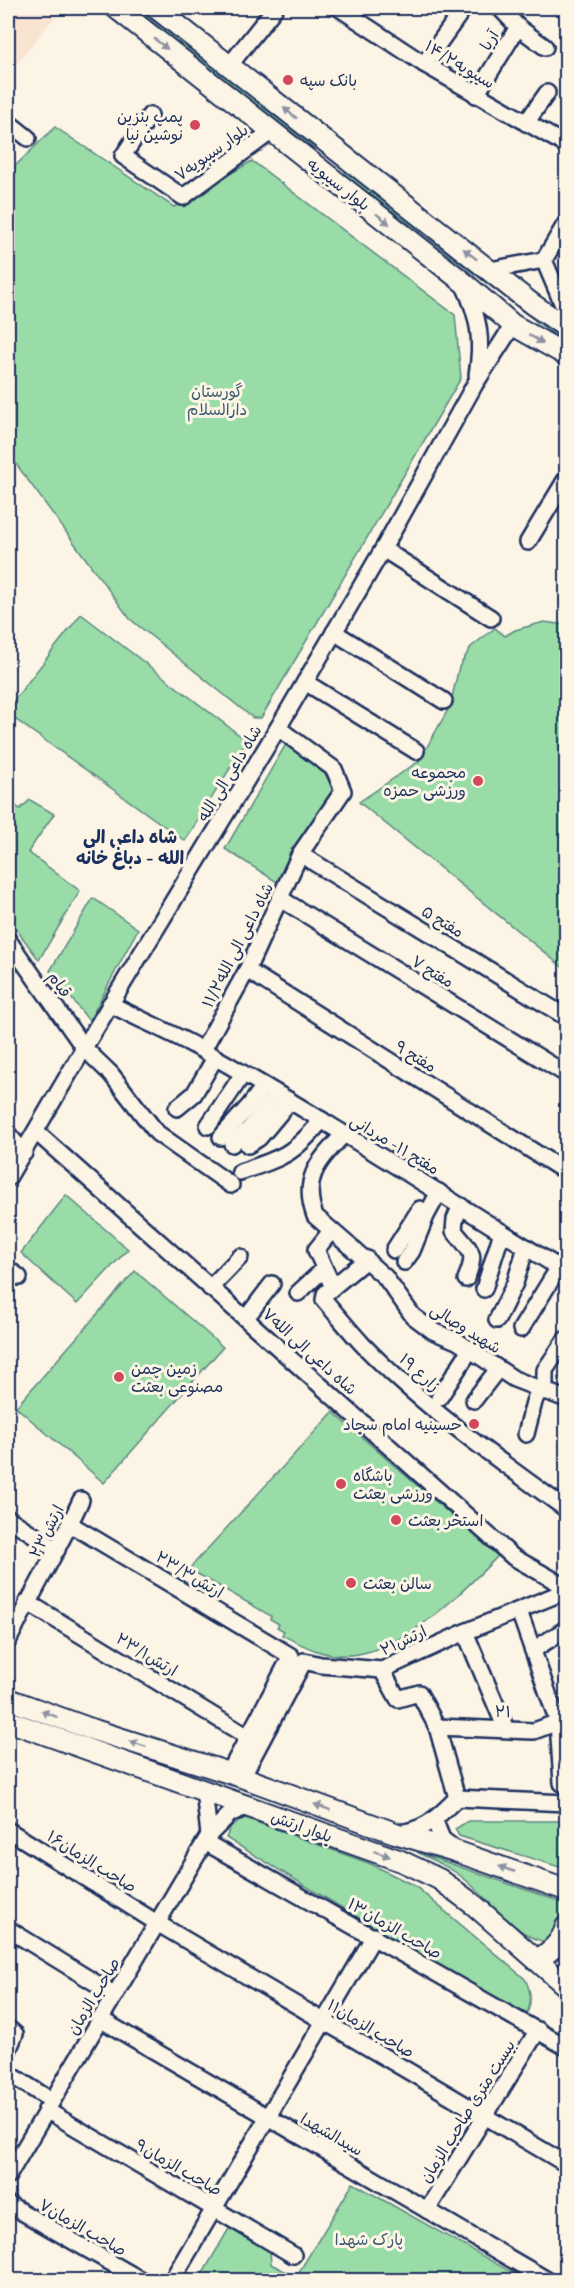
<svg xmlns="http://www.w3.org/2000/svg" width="574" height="2288" font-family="Delius,'Playpen Sans Arabic',sans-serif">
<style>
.built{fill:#f9e4d2}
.green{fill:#99dca7;stroke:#5a8682;stroke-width:1.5}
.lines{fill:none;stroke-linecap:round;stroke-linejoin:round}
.minor-casing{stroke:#1b2f5e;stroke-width:20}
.major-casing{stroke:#1b2f5e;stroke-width:24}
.minor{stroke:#fcf5e5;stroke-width:15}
.major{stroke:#fcf5e5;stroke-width:20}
.oneway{fill:#8c92a2}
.poi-dot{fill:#d1495b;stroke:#fcf5e5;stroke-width:2}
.labels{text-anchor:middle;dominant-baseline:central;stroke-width:6;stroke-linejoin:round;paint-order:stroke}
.street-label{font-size:16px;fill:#1b2f5e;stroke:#fcf5e5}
.poi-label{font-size:16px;fill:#1b2f5e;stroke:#fcf5e5;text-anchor:start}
.park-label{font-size:16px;fill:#3a5a70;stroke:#fcf5e5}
.neighbourhood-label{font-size:18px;font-weight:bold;fill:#1b2f5e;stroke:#fcf5e5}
</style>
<rect width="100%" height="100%" fill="#fcf5e5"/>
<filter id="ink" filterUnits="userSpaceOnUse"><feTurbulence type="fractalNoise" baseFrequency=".0167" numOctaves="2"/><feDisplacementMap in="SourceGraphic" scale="12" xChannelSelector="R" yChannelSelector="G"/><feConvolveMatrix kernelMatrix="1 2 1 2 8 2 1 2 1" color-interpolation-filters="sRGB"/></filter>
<g filter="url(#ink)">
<path class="built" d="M8,8H62L8,75Z"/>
<g class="green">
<path d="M131,8H140L316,146L314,149Z"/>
<path d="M55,127L174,207L252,161L455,315L461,378L261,718H253L130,619L8,453V173Z"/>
<path d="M347,171L566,339V344L344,174Z"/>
<path d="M81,614L247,741L185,841L8,714V708Z"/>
<path d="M544,622L566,625V970L359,802L419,761L450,706L459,667L471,647L495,628L505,636L515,630Z"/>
<path d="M286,744L325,774L333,788L331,795L289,853L292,861L280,884L225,849Z"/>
<path d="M8,800L20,809L30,800L54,814L28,852L80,891L39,960L8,918Z"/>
<path d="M93,898L138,929L89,1021L50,971Z"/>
<path d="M66,1195L128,1249L77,1304L21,1253Z"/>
<path d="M135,1271L223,1347L104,1483L16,1407Z"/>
<path d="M333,1412L498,1556C456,1598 386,1672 320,1652C307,1648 294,1641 282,1635L284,1631L277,1627L279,1624L270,1619L271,1616L189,1569Z"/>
<path d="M245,1818L371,1864L415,1886L525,1979C532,1993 532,2004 525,2018L226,1838L231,1826Z"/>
<path d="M468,1821H566V1869L459,1836L455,1829Z"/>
<path d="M417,1852L564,1903C567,1922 560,1930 545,1942C513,1935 487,1896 462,1877C449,1866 432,1860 417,1852Z"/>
<path d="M353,2183L525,2280H199L231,2225L270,2251L271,2264L296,2277Z"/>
</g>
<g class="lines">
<g class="minor-casing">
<g id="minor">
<path d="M339,8L424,64L566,145"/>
<path d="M500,8L518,27L545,47"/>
<path d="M424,64L464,8"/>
<path d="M229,66L275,8"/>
<path d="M476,95L518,27"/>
<path d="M150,115L123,156L183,197L272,131"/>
<path d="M8,122L28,138"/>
<path d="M526,123L547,93"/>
<path d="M544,260L566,312"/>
<path d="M544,260L566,223"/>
<path d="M490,270L544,260"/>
<path d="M464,285C479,317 483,340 477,375"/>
<path d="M528,542L566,479"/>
<path d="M383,549L491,618"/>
<path d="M334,632L444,701"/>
<path d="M305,682L416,751"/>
<path d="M300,854L566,1017"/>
<path d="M281,899L566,1074"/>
<path d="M8,940L84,1048L111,1074L157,1133L231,1185"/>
<path d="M247,970L566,1172"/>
<path d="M110,1004C141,1020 174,1034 204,1051C328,1121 446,1198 566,1272"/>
<path d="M203,1050L247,970L300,854L343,791L334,769L278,728"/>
<path d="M177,1108L194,1094L215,1058"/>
<path d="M208,1126L243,1074"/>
<path d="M36,1132L513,1557L566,1587"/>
<path d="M8,1134L24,1153"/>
<path d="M343,1135C319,1161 301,1178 315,1216L385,1277L413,1316L433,1331L457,1341L514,1379L566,1399"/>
<path d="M221,1137L250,1105L264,1086"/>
<path d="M232,1144L249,1129L277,1094"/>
<path d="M248,1145L259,1138L290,1101"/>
<path d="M240,1172C282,1158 293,1155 322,1120"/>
<path d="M8,1178L84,1048L278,728L383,549L475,384L513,325"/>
<path d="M461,1206L455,1219L454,1231C472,1252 477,1253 466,1279"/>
<path d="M331,1231L316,1250L333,1287L325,1294L324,1300C337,1315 350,1331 363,1345C422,1406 498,1460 566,1509"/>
<path d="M394,1250L420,1209"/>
<path d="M404,1262L412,1251L426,1216L439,1192"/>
<path d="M8,1269L19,1277"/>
<path d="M333,1287L367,1259"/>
<path d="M210,1288L240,1257"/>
<path d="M484,1289L502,1232"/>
<path d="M298,1293L324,1269"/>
<path d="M246,1318L272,1284"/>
<path d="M497,1320L515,1283L526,1247"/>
<path d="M521,1329L559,1267"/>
<path d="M545,1392V1370L566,1339"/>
<path d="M439,1398L470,1350"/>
<path d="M474,1400L498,1369"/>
<path d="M526,1434L534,1402L539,1389"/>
<path d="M8,1518L57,1550"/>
<path d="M70,1524L291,1656L229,1773"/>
<path d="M27,1602L248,1737"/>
<path d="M519,1611L558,1722L562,1783"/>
<path d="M465,1632L506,1729"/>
<path d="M8,1641C32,1594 59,1548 81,1500"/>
<path d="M533,1650L566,1629"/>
<path d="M382,1670L398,1699L419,1693L437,1727L457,1798"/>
<path d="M437,1727L534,1731L566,1719"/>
<path d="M242,1777L304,1661L321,1665L382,1670L465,1632L566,1591"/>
<path d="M204,1790L209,1835"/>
<path d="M434,1819L442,1839L456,1850"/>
<path d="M8,1830L157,1923L566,2164"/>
<path d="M398,1833C427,1830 437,1817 457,1798L566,1803"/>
<path d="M205,1842L566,2047"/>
<path d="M8,1929L115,1995"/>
<path d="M100,2019L547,2280"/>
<path d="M8,2028L15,2034L8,2051"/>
<path d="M8,2073L52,2101"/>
<path d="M46,2110L293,2255"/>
<path d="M8,2176L209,1835L230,1814L248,1806"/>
<path d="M8,2204L141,2280"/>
<path d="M427,2210L538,2030"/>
<path d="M172,2280L374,1936"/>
</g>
</g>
<g class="major-casing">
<g id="major">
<path d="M116,8L463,282L513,325L566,355"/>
<path d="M156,8L532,304L566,327"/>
<path d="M8,1699L91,1729L242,1777L395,1833L458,1852L566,1890"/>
<path d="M8,1721L401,1861L439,1879L474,1905L566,1986"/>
<path d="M537,1960C551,1951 561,1943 566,1927"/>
</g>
</g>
<use href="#minor" class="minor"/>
<use href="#major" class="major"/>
</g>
<defs><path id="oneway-solid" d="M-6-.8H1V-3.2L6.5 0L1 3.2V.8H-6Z" transform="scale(1.5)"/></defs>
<g class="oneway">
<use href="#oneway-solid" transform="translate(161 44) rotate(38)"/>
<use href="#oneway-solid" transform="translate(290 113) rotate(-142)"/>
<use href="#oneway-solid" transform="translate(383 219) rotate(38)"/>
<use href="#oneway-solid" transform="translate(470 254) rotate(-142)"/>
<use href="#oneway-solid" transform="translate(536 339) rotate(30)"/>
<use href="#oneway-solid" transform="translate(49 1714) rotate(-160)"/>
<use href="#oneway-solid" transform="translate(138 1744) rotate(-162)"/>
<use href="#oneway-solid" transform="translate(322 1807) rotate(-160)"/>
<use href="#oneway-solid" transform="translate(382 1854) rotate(19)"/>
<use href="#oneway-solid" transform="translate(507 1869) rotate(-161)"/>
</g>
</g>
<g class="poi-dot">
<circle cx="288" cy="80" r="6"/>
<circle cx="195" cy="125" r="6"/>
<circle cx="478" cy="781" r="6"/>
<circle cx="119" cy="1377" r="6"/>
<circle cx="474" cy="1424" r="6"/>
<circle cx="341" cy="1484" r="6"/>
<circle cx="396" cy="1520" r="6"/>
<circle cx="351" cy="1583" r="6"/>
</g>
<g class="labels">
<g class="street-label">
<text transform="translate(489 40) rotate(-58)">آریا</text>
<text transform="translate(460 64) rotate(31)">سیبویه۱۴/۲</text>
<text transform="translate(211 152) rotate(-35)">بلوار سیبویه۷</text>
<text transform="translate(339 184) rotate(38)">بلوار سیبویه</text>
<text transform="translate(229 773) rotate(-59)">شاه داعی الی الله</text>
<text transform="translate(443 921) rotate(31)">مفتح ۵</text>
<text transform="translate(237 945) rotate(-63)">۱۱/۲شاه داعی الی الله</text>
<text transform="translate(433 971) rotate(32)">مفتح ۷</text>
<text transform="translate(60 984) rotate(55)">قیام</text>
<text transform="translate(416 1056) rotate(32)">مفتح ۹</text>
<text transform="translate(395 1144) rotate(31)">مفتح ۱۱- مردانی</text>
<text transform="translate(466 1328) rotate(32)">شهید وصالی</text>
<text transform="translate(310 1351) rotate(42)">شاه داعی الی الله۷</text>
<text transform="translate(420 1372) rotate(42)">۱۹ زارع</text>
<text transform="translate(46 1531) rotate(-63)">ارتش۲۳</text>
<text transform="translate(190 1574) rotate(31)">۲۳/۳ارتش</text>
<text transform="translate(403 1640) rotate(-25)">ارتش۲۱</text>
<text transform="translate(147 1654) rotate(31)">۲۳/۱ارتش</text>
<text transform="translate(503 1711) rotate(2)">۲۱</text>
<text transform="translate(302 1826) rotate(20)">بلوار ارتش</text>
<text transform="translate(92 1861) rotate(32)">صاحب الزمان۱۶</text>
<text transform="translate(395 1928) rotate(30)">صاحب الزمان۱۳</text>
<text transform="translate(93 1996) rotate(-59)">صاحب الزمان</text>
<text transform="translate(371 2028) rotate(31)">صاحب الزمان۱۱</text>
<text transform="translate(467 2111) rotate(-58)">بیست متری صاحب الزمان</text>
<text transform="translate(332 2134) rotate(30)">سیدالشهدا</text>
<text transform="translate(179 2167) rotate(30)">صاحب الزمان۹</text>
<text transform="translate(83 2227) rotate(30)">صاحب الزمان۷</text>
</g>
<g class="poi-label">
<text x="300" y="80">بانک سپه</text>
<text x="183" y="116" text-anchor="end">پمپ بنزین<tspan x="183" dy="18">نوشین نیا</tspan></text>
<text x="466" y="772" text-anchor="end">مجموعه<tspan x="466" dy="18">ورزشی حمزه</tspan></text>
<text x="131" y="1368">زمین چمن<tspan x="131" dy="18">مصنوعی بعثت</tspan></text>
<text x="462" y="1424" text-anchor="end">حسینیه امام سجاد</text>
<text x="353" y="1475">باشگاه<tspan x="353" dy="18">ورزشی بعثت</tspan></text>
<text x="408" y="1520">استخر بعثت</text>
<text x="363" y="1583">سالن بعثت</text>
</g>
<g class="park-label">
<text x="217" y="391">گورستان<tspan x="217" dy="18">دارالسلام</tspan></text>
<text x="369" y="2239">پارک شهدا</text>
</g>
<g class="neighbourhood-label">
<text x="130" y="836">شاه داعی الی<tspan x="130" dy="21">الله - دباغ خانه</tspan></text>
</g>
</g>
<rect width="574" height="2288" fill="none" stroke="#fcf5e5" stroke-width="30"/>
<rect x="15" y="15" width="544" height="2258" fill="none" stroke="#1b2f5e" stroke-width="2" filter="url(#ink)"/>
</svg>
